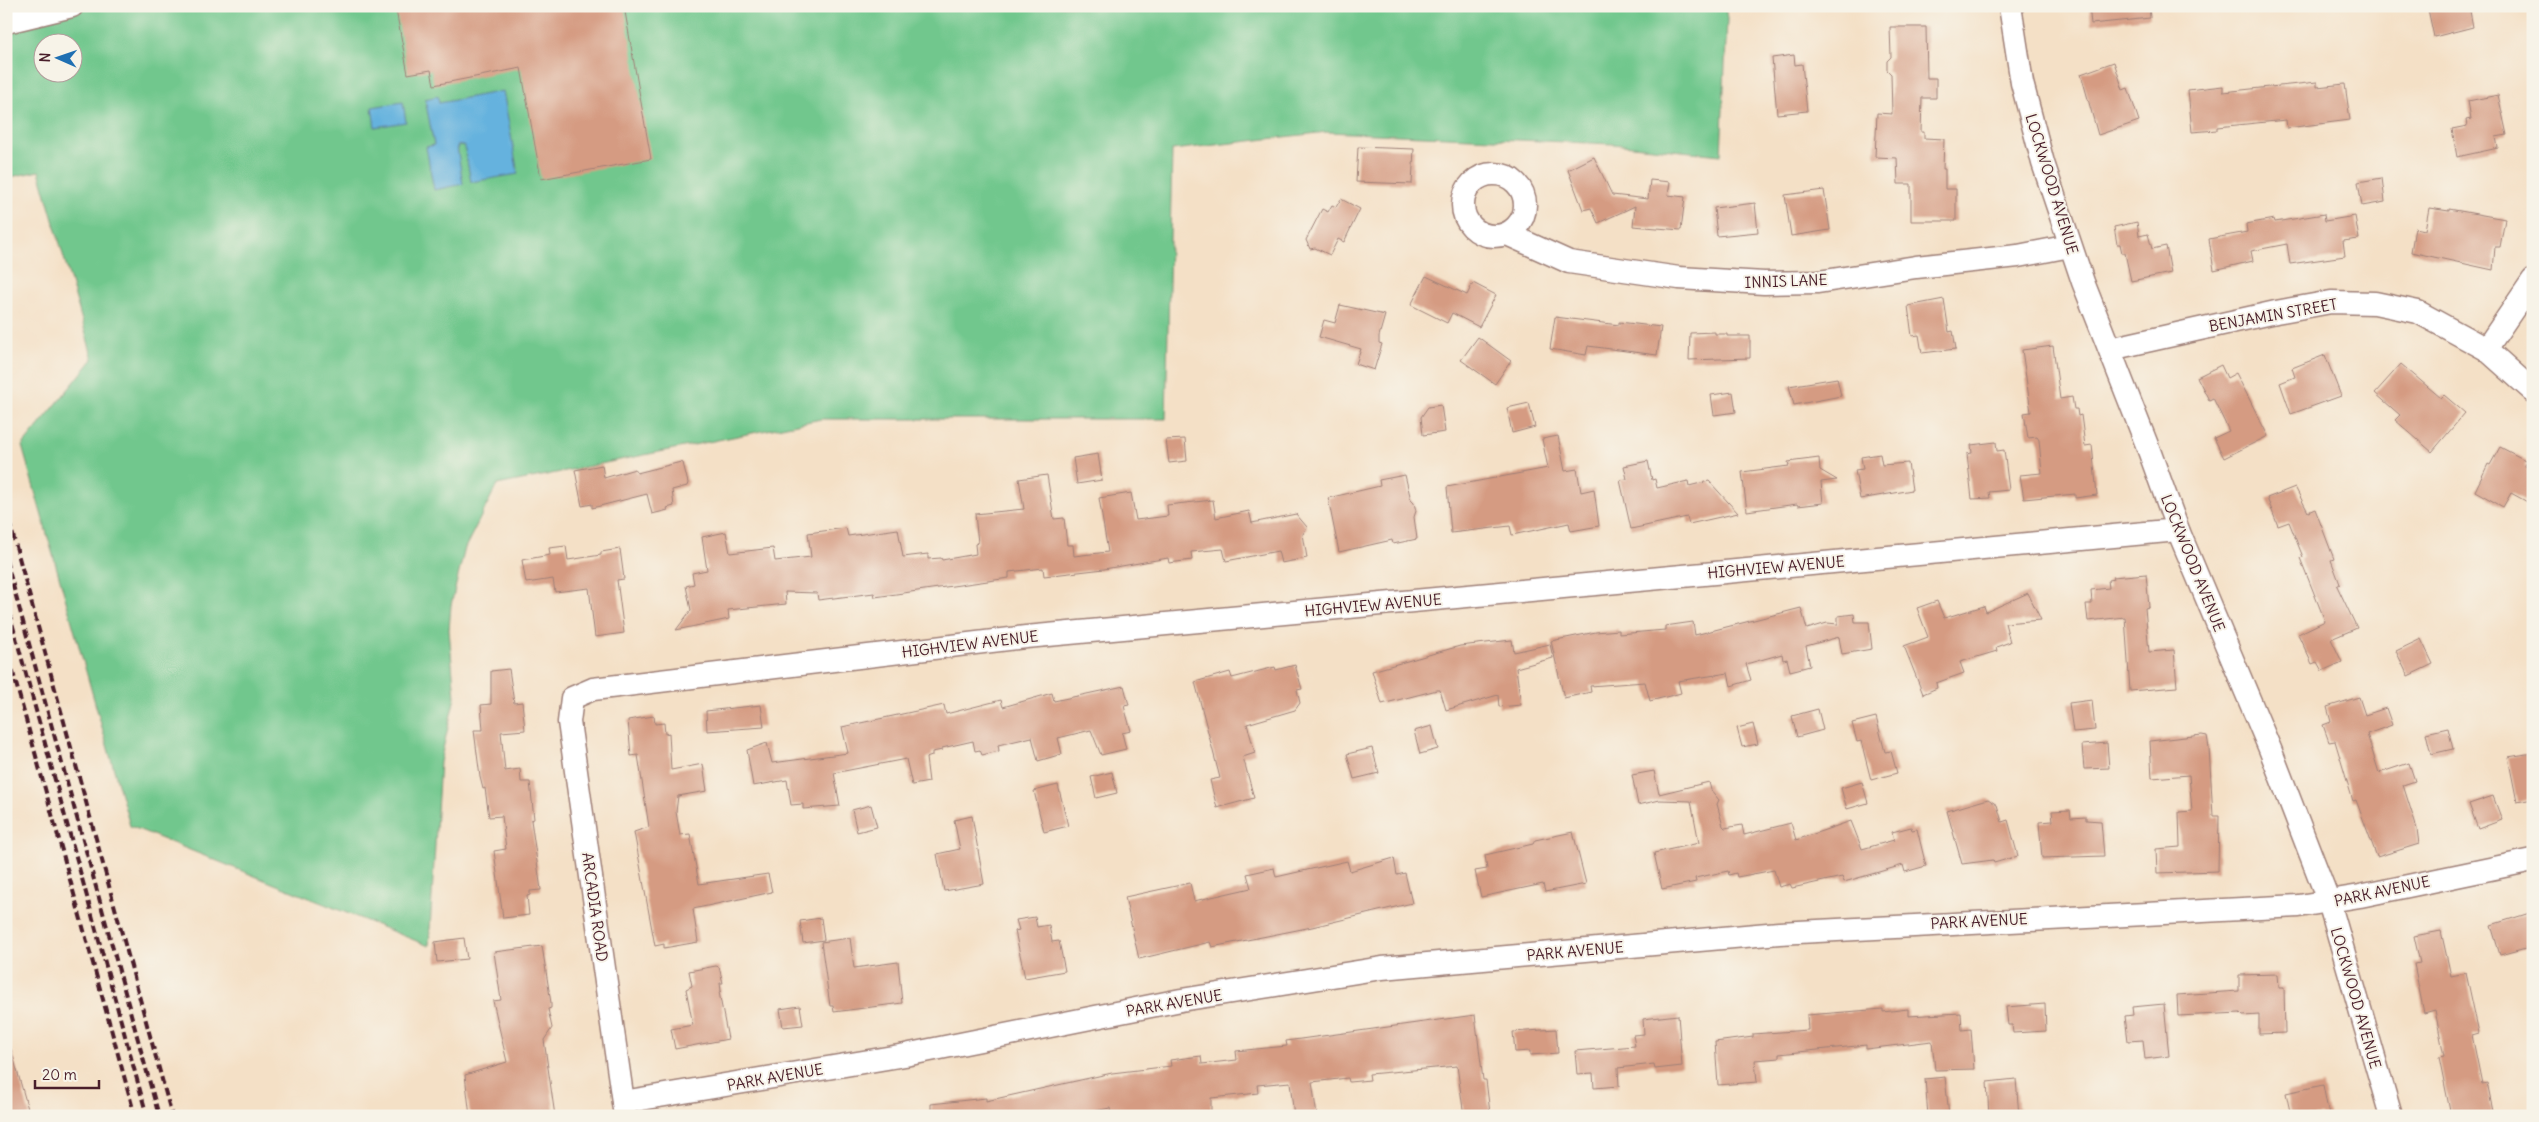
<svg xmlns="http://www.w3.org/2000/svg" width="2539" height="1122" font-family="Delius,sans-serif">
<style>
.green{fill:#71c78d;stroke:#5e735c;fill-rule:evenodd}
.water{fill:#65b2de;stroke:#586884}
.building{fill:#d59b82}
.lines{fill:none;stroke-linecap:round;stroke-linejoin:round}
.street-casing{stroke:#9f8078;stroke-width:25}
.street{stroke:#fff;stroke-width:22}
.rail{stroke:#4a1f2b;stroke-width:4;stroke-dasharray:8 4;stroke-linecap:butt}
.labels{text-anchor:middle;dominant-baseline:central;stroke-width:4;stroke-linejoin:round;paint-order:stroke}
.street-label{font-size:15px;fill:#4a1f2b;stroke:#f7f3e8}
</style>
<rect width="100%" height="100%" fill="#f7f3e8"/>
<filter id="ink" filterUnits="userSpaceOnUse"><feTurbulence type="fractalNoise" baseFrequency=".02" numOctaves="2"/><feDisplacementMap in="SourceGraphic" scale="10" xChannelSelector="R" yChannelSelector="G"/><feConvolveMatrix kernelMatrix="1 2 1 2 8 2 1 2 1" color-interpolation-filters="sRGB"/></filter>
<filter id="wash" filterUnits="userSpaceOnUse"><feTurbulence type="fractalNoise" baseFrequency=".0096" numOctaves="4" result="noise"/><feDisplacementMap in="SourceGraphic" scale="20" xChannelSelector="R" yChannelSelector="G"/><feGaussianBlur stdDeviation="1.12" result="paint"/><feColorMatrix in="noise" values="0 0 0 0 0 0 0 0 0 0 0 0 0 0 0 0 0 1.4 0 .05"/><feComposite in="paint" operator="in"/></filter>
<g filter="url(#wash)">
<rect width="100%" height="100%" fill="#f4e0c6"/>
<path class="green" d="M6,6H1725L1727,19L1721,155L1613,144L1327,132L1172,150L1166,419H821L497,485L465,548L451,605L449,630L455,697L440,762L429,946L130,826L22,446L93,359L39,171L6,178ZM42,42H72V72H42Z"/>
<g class="water">
<path d="M503,91L518,174L471,182L464,145L457,146L463,184L434,190L426,147L434,145L425,99L438,96L439,103Z"/>
<path d="M403,102L406,122L375,127L372,107Z"/>
</g>
<g id="blocks">
<g class="building">
<path d="M415,6H624L651,159L541,179L521,68L434,85L431,70L408,74L396,10Z"/>
<path d="M2089,6H2149L2150,18L2091,24Z"/>
<path d="M2443,6H2469L2473,27L2434,37L2428,9Z"/>
<path d="M1890,27H1926L1927,78H1936V98H1922L1921,132H1924V138L1944,139L1943,169H1945V189H1956V221H1911V184H1898L1897,158L1875,157L1877,113L1892,114L1891,74L1887,70V61L1891,57Z"/>
<path d="M1794,55L1795,65L1802,64L1807,111L1777,114L1772,58Z"/>
<path d="M2114,62L2123,90L2128,88L2139,121L2098,135L2081,74Z"/>
<path d="M2317,82V87L2345,84L2350,120L2287,128L2286,120L2217,127V130L2192,132L2188,90L2223,86V92Z"/>
<path d="M2498,95L2507,135L2496,137L2498,148L2457,157L2452,129L2467,126L2466,120L2471,119L2468,101Z"/>
<path d="M1358,147L1414,149L1412,184L1356,182Z"/>
<path d="M1594,157L1612,195L1648,199L1650,180L1670,182L1668,195L1685,197L1681,230L1633,226L1635,206L1598,223L1591,208L1583,210L1568,170Z"/>
<path d="M2382,178L2385,202L2362,206L2358,182Z"/>
<path d="M1824,190L1830,230L1791,236L1785,195Z"/>
<path d="M1341,199L1360,209L1344,242L1338,239L1330,255L1315,248L1310,249L1306,240L1322,209L1328,212L1332,205L1336,207Z"/>
<path d="M1755,203L1758,232L1717,236L1714,208Z"/>
<path d="M2429,208L2449,211V209L2505,219L2500,247H2495L2493,270L2411,252L2415,228L2425,230Z"/>
<path d="M2324,214L2325,221L2355,216L2359,239L2343,241L2345,256L2290,264L2287,244L2251,251L2253,261L2214,270L2209,239L2247,232L2246,224L2274,219L2275,222Z"/>
<path d="M2137,222L2139,236L2148,234L2152,249L2166,246L2171,273L2131,281L2125,253H2122L2120,244H2117L2114,227Z"/>
<path d="M1426,276L1467,295L1473,283L1496,295L1479,327L1452,313L1447,323L1411,305Z"/>
<path d="M1944,299L1949,332L1953,331L1956,349L1922,353L1919,335L1912,336L1908,306Z"/>
<path d="M1340,305L1385,315L1379,336V343L1382,344L1374,370L1356,364L1361,349L1319,337L1324,320L1335,323Z"/>
<path d="M1555,317L1619,325V322L1661,327L1657,355L1588,346L1586,355L1550,349Z"/>
<path d="M1715,332V334H1727V336H1750V358L1689,360L1690,333Z"/>
<path d="M1478,337L1511,361L1495,384L1461,360Z"/>
<path d="M2053,346L2060,399L2072,397L2074,409H2077L2078,416L2081,415L2085,446L2092,445L2097,495L2075,498V494L2024,499L2020,475L2042,473L2039,440L2037,437L2028,438L2024,413L2031,412L2022,350Z"/>
<path d="M2325,355L2341,396L2291,414L2280,383L2295,377L2292,368Z"/>
<path d="M2401,364L2441,398L2444,395L2465,413L2432,452L2395,420L2400,415L2375,393Z"/>
<path d="M2221,365L2227,378L2236,373L2268,436L2224,458L2214,438L2229,431L2213,398L2209,400L2197,377Z"/>
<path d="M1837,378L1841,396L1794,405L1789,386Z"/>
<path d="M1733,392L1736,412L1714,415L1711,395Z"/>
<path d="M1529,403L1535,427L1512,433L1507,408Z"/>
<path d="M1441,405L1445,432L1423,435L1421,417L1428,407Z"/>
<path d="M1558,436L1565,471L1577,469L1581,492L1594,489L1599,526L1571,531L1569,523L1512,535L1510,526L1451,533L1447,487L1548,468L1542,439Z"/>
<path d="M1185,439L1187,461L1169,463L1166,440Z"/>
<path d="M1996,442L1997,451L2004,450L2009,490L1989,492L1990,498L1972,499L1967,454L1972,453L1971,445Z"/>
<path d="M2500,447L2527,461L2525,466L2533,471V505L2511,493L2503,507L2475,491L2488,464L2490,465Z"/>
<path d="M1098,454L1102,480L1077,484L1073,458Z"/>
<path d="M1880,454L1882,465L1908,463L1912,490L1860,499L1855,470L1863,469L1861,457Z"/>
<path d="M1819,458L1820,470L1837,480L1821,482L1823,503L1798,506L1797,504L1747,511L1742,472L1789,466L1788,462Z"/>
<path d="M1648,461L1652,480L1655,479L1657,488L1688,481L1689,486L1709,481L1738,513L1689,524L1687,517L1631,529L1620,480L1627,479L1624,466Z"/>
<path d="M681,462L683,463L688,483L687,486L672,490L674,506L667,508L668,510L652,514L647,494L592,508V504L582,506L575,470L602,465L604,478L635,469L637,473Z"/>
<path d="M1047,475L1054,519L1064,518L1067,545H1073L1074,556L1108,552L1099,498L1131,493L1136,520L1168,516L1167,505L1213,500L1216,518L1249,511L1252,523L1296,514L1307,527L1303,534L1307,558L1281,563L1278,551L1226,561L1223,549L1191,552L1192,560L1169,563L1168,558L1104,569L1044,576L1043,568L1009,572V578L875,597L874,593L818,600L817,593L785,592L786,604L728,610L729,619L676,630L691,610L686,586L694,584L692,573L707,570L702,537L726,532L730,553L773,548L775,561L811,557L808,533L846,528L848,536L898,529L903,557L928,554V559L941,558L942,560L976,554L975,544L978,543L975,514L1024,509L1019,479Z"/>
<path d="M1405,475L1411,500L1414,503L1416,511L1414,517L1417,539L1393,544L1392,540L1339,552L1328,498L1380,486L1379,480Z"/>
<path d="M2295,487L2308,512L2315,509L2334,559L2331,560L2340,584L2337,586L2357,628L2331,639L2342,662L2322,671L2317,662L2312,664L2298,634L2325,621L2300,558L2303,557L2289,522L2278,526L2267,498Z"/>
<path d="M566,546L568,560L601,555V552L620,549L624,579L617,580L624,633L595,637L589,588L555,592L553,579L526,583L522,560L550,555L549,548Z"/>
<path d="M2146,574L2149,607L2145,608L2149,652L2174,650L2177,687L2130,691L2125,617L2088,621L2086,604H2092L2091,590L2109,588L2108,580L2114,579L2113,577Z"/>
<path d="M2028,593L2041,620L2005,623L2010,642L1996,647L1997,651L1960,662L1964,673L1936,683L1937,688L1923,694L1904,646L1928,637L1917,608L1937,601L1944,618L1984,606L1986,612Z"/>
<path d="M1801,608L1807,629L1827,623L1838,624V616L1854,614L1855,622H1869L1872,649L1842,654L1839,637L1806,646L1810,666L1790,671L1787,659L1783,660L1782,654L1746,664L1751,680L1731,686L1728,673L1678,681L1681,693L1650,701L1645,682L1590,686L1591,692L1564,698L1551,641L1596,632L1619,630V634L1665,630V626L1693,622L1695,635Z"/>
<path d="M2421,639L2433,664L2408,676L2396,651Z"/>
<path d="M1512,640L1514,652L1550,644L1553,658L1516,668L1521,705L1499,707L1498,695L1446,710L1440,690H1437L1382,704L1372,671L1460,646Z"/>
<path d="M1295,665L1302,689L1297,690L1300,703L1295,710L1247,724L1255,753L1243,757L1254,798L1217,808L1210,780L1220,778L1195,682L1230,672L1232,678L1275,667L1276,670Z"/>
<path d="M509,669L514,703L522,702L525,730L501,732L505,771L520,769L521,782H530L534,819L531,820L541,890L530,891V895L527,896L529,915L503,918L494,851L506,849L502,816L489,817L485,788L483,789L480,777L474,730H483L481,705L491,704V671Z"/>
<path d="M1124,686L1129,705L1124,706L1131,731L1122,733L1126,749L1101,755L1091,730L1058,738L1062,754L1038,761L1032,737L998,745L999,751L982,755L980,750L975,751L973,741L942,748V750L932,752V756L926,758L929,782L912,785L906,759L834,773L840,806L803,809V804L791,805L787,780L753,786L747,750L767,743L772,763L848,753L842,727L944,705L946,714L1001,700L1003,707L1052,693L1054,701Z"/>
<path d="M2359,697L2365,715L2386,708L2392,725L2367,734L2379,773L2409,763L2415,781L2403,785L2417,829L2419,844L2377,857L2356,800L2353,801L2335,741L2329,742L2323,725L2331,722L2327,707Z"/>
<path d="M2092,700L2095,730L2073,732L2069,703Z"/>
<path d="M761,705L764,727L707,731L706,711Z"/>
<path d="M1818,709L1823,730L1797,737L1792,716Z"/>
<path d="M654,716L655,724L664,723L665,734L669,733L671,770L703,764L707,791L678,796L676,812L680,835L690,834L699,884L768,874L772,892L693,909L698,942L664,948V944L655,946L634,832L649,827L638,755L631,756L628,720Z"/>
<path d="M1876,717L1885,752L1891,751L1897,773L1871,780L1861,741L1857,742L1852,723Z"/>
<path d="M1753,724L1758,744L1742,747L1737,728Z"/>
<path d="M1432,726L1438,749L1420,754L1414,731Z"/>
<path d="M2448,728L2453,749L2431,754L2426,733Z"/>
<path d="M2202,735L2207,736L2209,748L2213,816H2219L2218,871L2157,873L2156,849L2180,847L2179,812L2192,811L2189,775L2152,778L2150,741Z"/>
<path d="M2107,743L2109,768L2084,769L2082,745Z"/>
<path d="M1372,748L1379,773L1354,779L1347,754Z"/>
<path d="M2533,753V799L2517,802L2508,757Z"/>
<path d="M1654,771L1659,794L1709,782L1711,790L1719,800L1717,804L1723,826L1725,828L1742,825L1744,835L1791,823L1796,840L1851,821L1862,849L1894,840L1892,832L1911,827L1912,830L1917,829L1926,866L1905,872L1903,865L1844,882L1842,877L1792,888L1790,884L1779,887L1774,870L1737,877L1736,873L1729,875L1728,871L1695,878L1696,882L1662,889L1654,853L1699,843L1691,801L1660,800L1638,805L1632,775Z"/>
<path d="M1112,772L1117,793L1096,798L1091,777Z"/>
<path d="M1862,782L1868,803L1847,809L1841,788Z"/>
<path d="M1058,785L1068,826L1044,832L1034,791Z"/>
<path d="M2493,796L2502,820L2478,829L2469,804Z"/>
<path d="M1988,799L1997,805L2002,822L2008,820L2018,856L1994,863L1993,860L1962,864L1947,811Z"/>
<path d="M871,805L877,827L857,832L852,810Z"/>
<path d="M2070,810L2071,818L2086,817V820L2101,821L2104,856L2042,858L2039,822L2053,821L2052,811Z"/>
<path d="M972,816L984,884L944,891L937,854L960,849L954,820Z"/>
<path d="M1573,832L1586,884L1545,892L1543,884L1481,897L1475,871L1487,869L1485,855L1533,844L1535,840Z"/>
<path d="M1394,858L1397,875L1405,873L1412,903L1312,927L1212,947L1210,942L1139,959L1125,897L1190,883L1194,901L1251,888L1247,874L1274,868L1276,877L1347,861L1350,871Z"/>
<path d="M2533,912V946L2500,955L2491,925Z"/>
<path d="M1035,917L1037,927L1049,925L1052,942L1059,941L1065,971L1025,978L1015,931L1019,930L1016,920Z"/>
<path d="M821,918L824,940L803,943L800,921Z"/>
<path d="M2441,931L2451,976L2466,973L2479,1033L2472,1035L2482,1084L2487,1083L2494,1116H2451L2439,1057L2444,1056L2435,1010L2424,1013L2414,964L2420,963L2414,936Z"/>
<path d="M464,938L467,959L437,962L435,942Z"/>
<path d="M850,938L854,968L898,962L902,1003L834,1012L833,1006H830L821,942Z"/>
<path d="M542,946L551,1003V1008L548,1009L552,1028L544,1040L555,1116H470L465,1075L507,1062L493,1001L501,1000L494,952Z"/>
<path d="M716,966L719,967L723,983H720L721,991L719,992L728,1039L675,1049L671,1029L693,1025L686,989L692,986L689,971Z"/>
<path d="M2278,974L2279,987H2284L2285,1033L2259,1034V1015L2243,1016L2240,1013L2178,1016L2177,995L2239,991V975Z"/>
<path d="M2045,1004L2046,1031L2013,1033L2012,1025H2008L2006,1007Z"/>
<path d="M2164,1004L2169,1056L2145,1059L2143,1040L2128,1041L2125,1016L2133,1015L2132,1007Z"/>
<path d="M800,1006L803,1025L783,1027L780,1009Z"/>
<path d="M1883,1009V1012L1908,1009V1016L1961,1013L1962,1030L1971,1029L1974,1069L1935,1070L1932,1041L1866,1049V1045L1779,1054V1058L1755,1060L1757,1082L1718,1085L1715,1042L1753,1037V1034L1808,1030L1807,1015Z"/>
<path d="M1475,1015L1483,1080H1486L1490,1113L1464,1116L1457,1066L1369,1074L1370,1080L1349,1082L1348,1078L1312,1082L1317,1116H1294L1290,1082L1257,1085L1258,1093L1211,1098V1116H1111L1110,1108L1071,1116H931V1104L986,1098V1101L1112,1073L1171,1066L1170,1060L1201,1056L1202,1064L1237,1060L1236,1051L1287,1046L1286,1041Z"/>
<path d="M1678,1015L1682,1066L1655,1069L1654,1064L1618,1068L1619,1086L1594,1088L1593,1073L1577,1074L1575,1051L1635,1046L1633,1035L1644,1034L1643,1019Z"/>
<path d="M1556,1029L1558,1053L1530,1055V1051L1515,1052L1513,1032Z"/>
<path d="M11,1049L30,1116H6V1050Z"/>
<path d="M1945,1077L1949,1116H1928L1925,1079Z"/>
<path d="M2016,1079L2019,1116H1989L1987,1082Z"/>
<path d="M2323,1085L2329,1116H2291L2286,1093Z"/>
</g>
</g>
</g>
<g filter="url(#ink)">
<use href="#blocks" fill-opacity="0" stroke="#9f8078" stroke-width="1"/>
<g class="lines">
<g class="street-casing">
<g id="street">
<path d="M2010,6L2022,83L2043,163L2083,282L2147,445L2178,530L2270,749L2329,902L2391,1116"/>
<path d="M6,22L72,6"/>
<circle cx="1494" cy="205" r="31"/>
<path d="M1507,234L1569,262L1679,278L1764,283L1818,282L1916,267L2018,256L2070,246"/>
<path d="M2110,349L2276,312L2331,302L2375,303L2418,312L2486,349L2533,391"/>
<path d="M2486,349L2533,280"/>
<path d="M623,1102L905,1055L1181,1000L1382,968L1779,933L2299,906L2360,896L2533,860"/>
<path d="M625,1116L569,722L572,698L593,689L1026,637L2178,530"/>
</g>
</g>
<use href="#street" class="street"/>
<g class="rail">
<path d="M6,510L172,1116"/>
<path d="M6,560L159,1116"/>
<path d="M6,601L147,1116"/>
<path d="M6,647L135,1116"/>
</g>
</g>
</g>
<g class="labels">
<g class="street-label">
<text transform="translate(2052 184) rotate(73)">LOCKWOOD AVENUE</text>
<text transform="translate(1786 281) rotate(-2)">INNIS LANE</text>
<text transform="translate(2273 315) rotate(-10)">BENJAMIN STREET</text>
<text transform="translate(2193 563) rotate(68)">LOCKWOOD AVENUE</text>
<text transform="translate(1776 567) rotate(-5)">HIGHVIEW AVENUE</text>
<text transform="translate(1373 605) rotate(-5)">HIGHVIEW AVENUE</text>
<text transform="translate(970 644) rotate(-7)">HIGHVIEW AVENUE</text>
<text transform="translate(2382 891) rotate(-12)">PARK AVENUE</text>
<text transform="translate(595 907) rotate(82)">ARCADIA ROAD</text>
<text transform="translate(1979 921) rotate(-3)">PARK AVENUE</text>
<text transform="translate(1575 951) rotate(-5)">PARK AVENUE</text>
<text transform="translate(2356 998) rotate(74)">LOCKWOOD AVENUE</text>
<text transform="translate(1174 1003) rotate(-10)">PARK AVENUE</text>
<text transform="translate(775 1077) rotate(-10)">PARK AVENUE</text>
</g>
</g>
<rect width="2539" height="1122" fill="none" stroke="#f7f3e8" stroke-width="25"/>
<g transform="translate(58 58) rotate(272)"><circle r="24" fill="#f7f3e8" stroke="#b29e9c"/>
<path d="M0-4L9 19L0 12L-9 19Z" fill="#1f6fb2"/>
<text y="-8" font-size="14" font-weight="bold" text-anchor="middle" fill="#4a1f2b">N</text>
</g>
<path d="M35 1080v8h64v-8" fill="none" stroke="#4a1f2b" stroke-width="2.5"/>
<text x="42" y="1080" font-size="15" fill="#4a1f2b" stroke="#f7f3e8" stroke-width="4" paint-order="stroke">20 m</text>
</svg>
